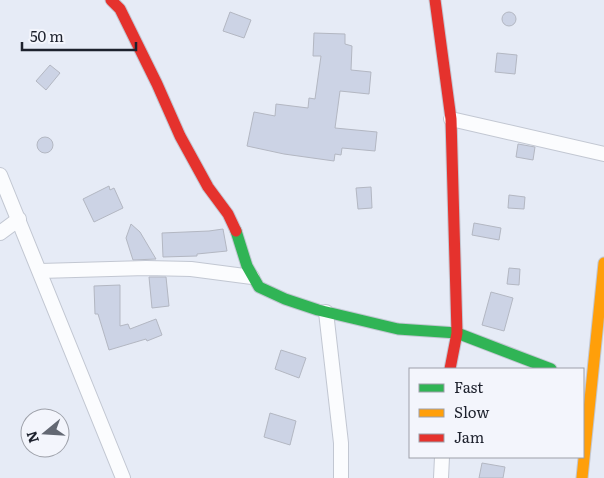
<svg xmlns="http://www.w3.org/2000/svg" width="604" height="478" font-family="Literata,serif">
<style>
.building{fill:#ccd3e5;stroke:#b3b7c2}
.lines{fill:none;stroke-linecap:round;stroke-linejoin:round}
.street-casing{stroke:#c2c7d2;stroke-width:16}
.fast-casing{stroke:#c2c7d2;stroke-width:13}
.slow-casing{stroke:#c2c7d2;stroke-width:13}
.jam-casing{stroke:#c2c7d2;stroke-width:13}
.street{stroke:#fbfcfe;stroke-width:14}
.fast{stroke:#30b455;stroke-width:11}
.slow{stroke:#ff9f0a;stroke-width:11}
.jam{stroke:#e5322d;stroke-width:11}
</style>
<rect width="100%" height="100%" fill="#e6ebf6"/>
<g class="building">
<circle cx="509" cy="19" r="7"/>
<path d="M230,12L251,20L244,38L223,31Z"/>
<path d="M314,33L345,34V44L352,46L351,70L371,72L369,94L340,91L335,128L377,132L375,151L342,148L341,155L335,154L334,161L284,154L247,146L254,112L275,116L276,104L308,108L309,98L315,99L321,56H313Z"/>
<path d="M497,53L517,55L515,74L495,72Z"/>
<path d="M50,65L60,73L46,90L36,81Z"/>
<circle cx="45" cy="145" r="8"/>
<path d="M518,144L535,147L533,160L516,157Z"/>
<path d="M109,186L110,190L114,188L123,208L94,222L83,199Z"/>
<path d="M371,187L372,208L358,209L356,188Z"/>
<path d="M509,195L525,197L524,209L508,208Z"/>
<path d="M474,223L501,228L499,240L472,235Z"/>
<path d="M131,224L140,232L156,259L133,260L126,238Z"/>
<path d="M223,229L227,251L197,254V256L163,257L162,233L209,231Z"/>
<path d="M509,268L520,269L519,285L507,284Z"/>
<path d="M149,277H166L169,306L152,308Z"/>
<path d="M120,285V326L128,324L130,329L156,319L162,335L147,341L146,339L109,350L98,314H95L94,286Z"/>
<path d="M491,292L513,298L504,331L482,325Z"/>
<path d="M281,350L306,358L299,378L275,369Z"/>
<path d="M270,413L296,421L290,445L264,437Z"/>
<path d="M482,463L505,467L503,478H479Z"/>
</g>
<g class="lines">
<g class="street-casing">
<g id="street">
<path d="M451,119L604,154"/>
<path d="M0,175L123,478"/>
<path d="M0,233L19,219"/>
<path d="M40,271L146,268L191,269L252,277"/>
<path d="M326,312L341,443V478"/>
<path d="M441,478L442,457"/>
</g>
</g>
<g class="fast-casing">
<path id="fast" d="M236,231L247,266L259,287L285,299L318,310L398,329L457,333L551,369"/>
</g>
<g class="slow-casing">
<path id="slow" d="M582,478L604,263"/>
</g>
<g class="jam-casing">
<g id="jam">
<path d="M111,0L120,9L157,84L180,136L208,187L228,214L236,231"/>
<path d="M435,0L451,119L457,333L450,369"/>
</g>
</g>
<use href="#street" class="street"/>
<use href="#fast" class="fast"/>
<use href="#slow" class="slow"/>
<use href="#jam" class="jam"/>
</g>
<rect x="409" y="368" width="175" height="90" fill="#f3f5fc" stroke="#9da0a9"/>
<rect x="419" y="384" width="25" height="8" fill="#30b455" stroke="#9da0a9"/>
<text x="454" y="393" font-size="15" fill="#1d212d">Fast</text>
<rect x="419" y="409" width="25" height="8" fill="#ff9f0a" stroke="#9da0a9"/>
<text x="454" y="418" font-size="15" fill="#1d212d">Slow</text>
<rect x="419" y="434" width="25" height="8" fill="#e5322d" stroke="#9da0a9"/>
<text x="454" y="443" font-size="15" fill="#1d212d">Jam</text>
<g transform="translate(45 433) rotate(252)"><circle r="24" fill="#f3f5fc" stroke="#9da0a9"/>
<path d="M0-4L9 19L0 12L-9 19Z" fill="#636873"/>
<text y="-8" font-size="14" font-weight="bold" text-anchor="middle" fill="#1d212d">N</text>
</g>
<path d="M22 42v8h114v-8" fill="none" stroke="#1d212d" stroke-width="2.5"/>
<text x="30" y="42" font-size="15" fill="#1d212d" stroke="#f3f5fc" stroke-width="4" paint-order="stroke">50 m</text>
</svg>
